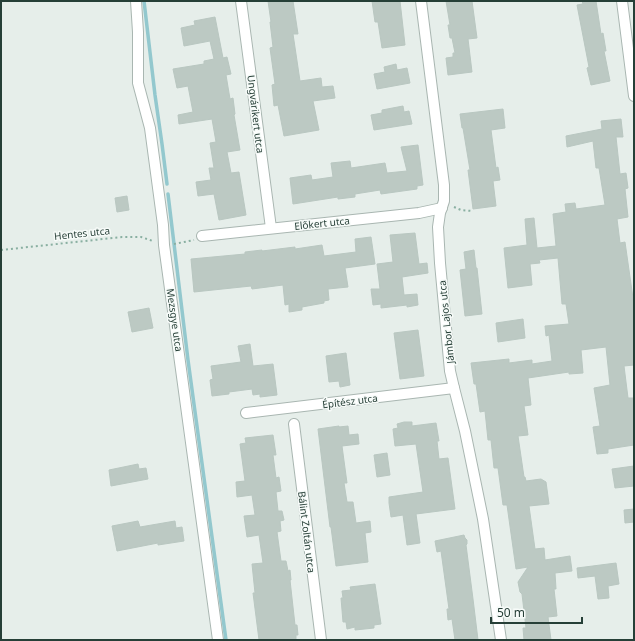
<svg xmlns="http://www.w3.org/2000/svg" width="635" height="641" font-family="'Noto Sans',sans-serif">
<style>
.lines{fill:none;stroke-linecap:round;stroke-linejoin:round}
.stream{stroke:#93c8ce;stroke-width:3.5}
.building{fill:#bcc9c3;stroke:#b9c7c1}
.minor-casing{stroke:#a9b6b1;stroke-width:12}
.path{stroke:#89afa1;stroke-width:2;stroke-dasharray:2 3;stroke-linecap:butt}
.minor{stroke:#fff;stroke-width:10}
.labels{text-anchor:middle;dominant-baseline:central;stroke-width:3;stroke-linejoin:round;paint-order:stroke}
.street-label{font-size:10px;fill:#263f37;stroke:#f7fbf9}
</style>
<rect width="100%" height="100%" fill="#e6eeea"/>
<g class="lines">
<g class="stream">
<path d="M144,1L155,95L162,144L167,184"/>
<path d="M168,194L188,360L226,640"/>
</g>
</g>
<g class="building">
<path d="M268,1H293L298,34H293L300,81L321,78L322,87L333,86L335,98L313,101L319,130L284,136L278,105L274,106L272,85L275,84L270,48L273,47L270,22H271Z"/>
<path d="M372,1H400L405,45L382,48L378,22H375Z"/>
<path d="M446,1H472L477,38L468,39L472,72L448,75L446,58L453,57V53H455L452,38H450L448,25H450Z"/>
<path d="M582,1H596L601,34L603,33L606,51H604L610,81L591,85L587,68L589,67L577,5L583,4Z"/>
<path d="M215,17L223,58L227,57L231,74L226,75L230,99L233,98L235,114L234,115L240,150L227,152L231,173L239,172L246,215L219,220L214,194L198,196L196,182L211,180L209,168H214L210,143L216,142L212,119L179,124L178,115L193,112L188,86L177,88L173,69L204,64V61L214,59L210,41L184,46L181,28L195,25L194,21Z"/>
<path d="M396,64L397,70L407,68L410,83L377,89L374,74L385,72L384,67Z"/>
<path d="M403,106L404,112L409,111L412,124L374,130L371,115L382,113V110Z"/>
<path d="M503,109L505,128L491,130L496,168L498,167L500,180L493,181L496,206L473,209L468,170H470L463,128H462L460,114Z"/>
<path d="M621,119L623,137H616L620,174L626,173L628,188L625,189L628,217L617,219L620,243L625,242L634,305V365L624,366L628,398H634V445L608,449V453L597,454L593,427L600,426L594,388L610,385L606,347L581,350L583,373L569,374V372L528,378L531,405L524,406L528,435L518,436L524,477H525L526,481L541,479L546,482L549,504L529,506L535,549L544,548L545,560L570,556L572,571L555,573L556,589H554L557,616L548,617L551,640H524L523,628H526L522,594L520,592L518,582L528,567L516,569L507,505H503L498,468H494L491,440H488L485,411L480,412L476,384H474L471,363L509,359V363L532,360V364L552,361L549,335L546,336L545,326L569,324L566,304H562L558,258L539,260L540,263L530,264L532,285L508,288L504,248L527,245L525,219L534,218L537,248L556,246L553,214L566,212L565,204L575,203L576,209L605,205L599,168H596L593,141L567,147L566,136L602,129L601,121Z"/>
<path d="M418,145L423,185L417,186V189L381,194L380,190L355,194V197L338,199V197L293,204L290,178L311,175L312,180L333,177L331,163L350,161L351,168L385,163L387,173L407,171L401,147Z"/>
<path d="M127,196L129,210L117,212L115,198Z"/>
<path d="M415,233L419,264L427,263L428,273L402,277L404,295L417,294L418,305L407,307V305L381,308V304L373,305L371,289H380L377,264L393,262L390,235Z"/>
<path d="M371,237L375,264L345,268L348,287L328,289L329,300L324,301V303L302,307V310L289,312V304L285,305L283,285L252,289L251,286L194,292L191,259L245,254V252L262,250V251L295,247V249L322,245L324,256L356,252L355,239Z"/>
<path d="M474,250L476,268H477L482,314L465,316L460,270L466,269L464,252Z"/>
<path d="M149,308L153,328L132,332L128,312Z"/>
<path d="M523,319L525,338L498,342L496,323Z"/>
<path d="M418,330L424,376L400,379L394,333Z"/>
<path d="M250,344L253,366L273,364L277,395L260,397V394L253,395L252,389L229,392V394L212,396L210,380L213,379L211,366L241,362L238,346Z"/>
<path d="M346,353L350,385L340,387L339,381L329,382L326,356Z"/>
<path d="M404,422H412V426L436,423L439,441H437L439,459L448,458L455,509L416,514L420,543L407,545L403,515L391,517L389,503V497L423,492L416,444L395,446L393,429L398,428L397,424Z"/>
<path d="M339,426V427L348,426L349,435L358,434L359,444L342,446L347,483H344L347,502H353L356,523L370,521L371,532L365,533L368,562L336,566L331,527H330L318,429Z"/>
<path d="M273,435L276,455H273L276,478L279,477L281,491L276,492L278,511H282L284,520L280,521L281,531L277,532L281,561H286L288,571L290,570L291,580H290L295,625H297L298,635H296V640H259L253,593H255L252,564L263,563L259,535L247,537L244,516L255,515L252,495L237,497L236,482L245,481L240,444L246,443L245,438Z"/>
<path d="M387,453L390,475L377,477L374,455Z"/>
<path d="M138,464L139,469L146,468L148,479L111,486L109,470Z"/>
<path d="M634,466V486L615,488L612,469Z"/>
<path d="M634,509V522L625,523L624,510Z"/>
<path d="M138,521L140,527L175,521L176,528L182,527L184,541L158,545V543L117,551L112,526Z"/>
<path d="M464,535L465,538L467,540V544L466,545L473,599L478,640H455L452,619L448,620L447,609H449L441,551L437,552L435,541Z"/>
<path d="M616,563L619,584L608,586L609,598L598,599L595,576L578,578L577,568Z"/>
<path d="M375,584L381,624L374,625V628L355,630V627L347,629L346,622H343L341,598H343L342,591L351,590L350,587Z"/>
</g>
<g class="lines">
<g class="minor-casing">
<g id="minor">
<path d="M136,1L138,32V83L150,128L163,225L164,245L218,640"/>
<path d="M241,1L271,228"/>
<path d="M421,1L444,185V201L440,213L438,227L440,263L450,371L454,388L465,431L483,519L501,640"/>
<path d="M622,1L634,96"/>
<path d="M202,236L419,213L442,208"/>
<path d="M246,413L454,388"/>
<path d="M294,424L321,640"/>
</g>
</g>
<g class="path">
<path d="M454,207L461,210L472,211"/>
<path d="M174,244L194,240"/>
<path d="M1,250L122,237H141L153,241"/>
</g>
<use href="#minor" class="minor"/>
</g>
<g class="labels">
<g class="street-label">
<text transform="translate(256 114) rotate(83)">Ungvárikert utca</text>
<text transform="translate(322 223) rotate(-6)">Előkert utca</text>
<text transform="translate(82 233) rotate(-6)">Hentes utca</text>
<text transform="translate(175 320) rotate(82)">Mezsgye utca</text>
<text transform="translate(446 322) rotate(-96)">Jámbor Lajos utca</text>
<text transform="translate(350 401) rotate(-7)">Építész utca</text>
<text transform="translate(307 532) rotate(83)">Bálint Zoltán utca</text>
</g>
</g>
<rect width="635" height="641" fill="none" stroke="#263f37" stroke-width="4"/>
<path d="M491 617v6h91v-6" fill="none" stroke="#263f37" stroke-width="2"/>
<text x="497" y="617" font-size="12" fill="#263f37" stroke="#f7fbf9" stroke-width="3" paint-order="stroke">50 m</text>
</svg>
